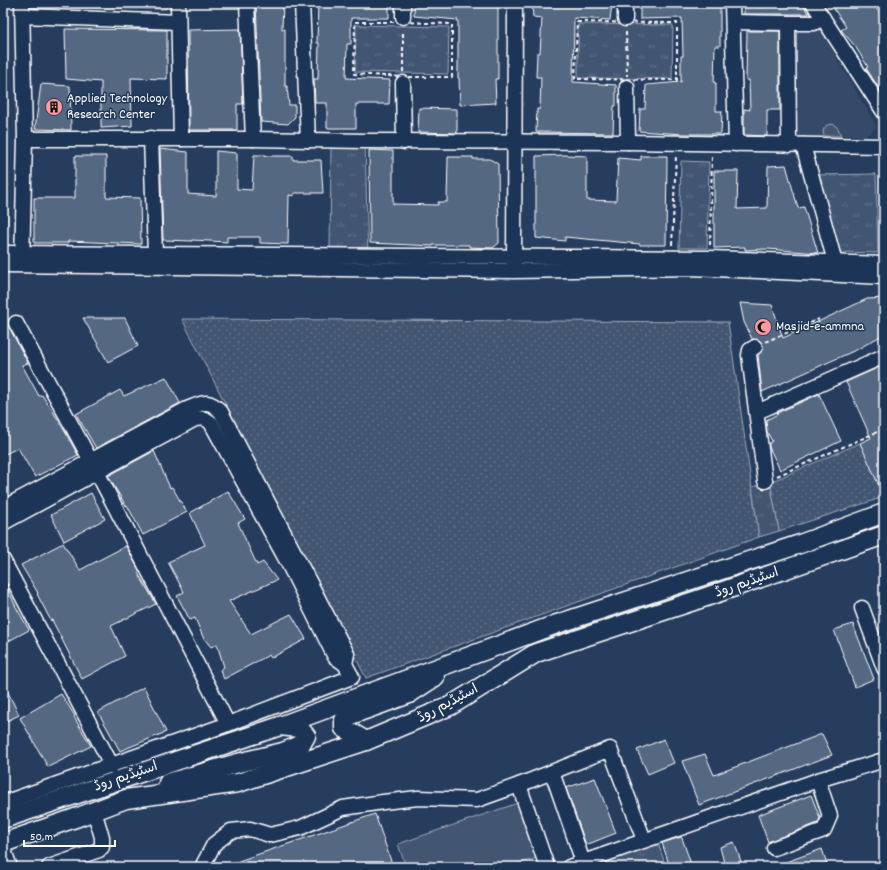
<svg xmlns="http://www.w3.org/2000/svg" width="887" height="870" font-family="Dekko,'Playpen Sans Arabic',sans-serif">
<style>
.built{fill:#344a68}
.grass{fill:url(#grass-dots);stroke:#a0aab8}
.park{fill:url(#park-tufts);stroke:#a0aab8}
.pitch{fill:#425672;stroke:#a0aab8}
.building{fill:#556781;stroke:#fff}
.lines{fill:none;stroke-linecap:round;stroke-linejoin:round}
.minor-casing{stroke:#fff;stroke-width:17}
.major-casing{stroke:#fff;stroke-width:21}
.path{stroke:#fff;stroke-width:2;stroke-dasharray:4 3;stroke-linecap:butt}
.minor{stroke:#1d3557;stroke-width:14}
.major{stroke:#1d3557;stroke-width:18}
.labels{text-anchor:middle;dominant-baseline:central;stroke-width:3;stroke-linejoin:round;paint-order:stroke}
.poi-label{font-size:14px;fill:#fff;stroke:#1d3557;text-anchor:start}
.street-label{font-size:14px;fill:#fff;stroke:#1d3557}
</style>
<defs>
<pattern id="grass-dots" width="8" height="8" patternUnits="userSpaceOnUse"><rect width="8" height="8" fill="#425672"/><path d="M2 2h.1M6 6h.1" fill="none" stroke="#5e6f87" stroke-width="1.8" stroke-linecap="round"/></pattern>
<pattern id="park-tufts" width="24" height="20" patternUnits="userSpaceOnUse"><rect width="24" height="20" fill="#425672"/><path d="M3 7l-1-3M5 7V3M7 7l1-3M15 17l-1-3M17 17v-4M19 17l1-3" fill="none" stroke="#5e6f87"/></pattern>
</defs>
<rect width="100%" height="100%" fill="#263d5e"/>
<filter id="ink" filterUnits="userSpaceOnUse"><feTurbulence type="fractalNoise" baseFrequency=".025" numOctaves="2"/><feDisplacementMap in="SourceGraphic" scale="8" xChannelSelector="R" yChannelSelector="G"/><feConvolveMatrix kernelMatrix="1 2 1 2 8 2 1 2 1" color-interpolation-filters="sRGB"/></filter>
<g filter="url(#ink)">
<path class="built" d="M789,24H817L877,127L866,136L791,137Z"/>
<g class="grass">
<path d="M3,3H6L8,228H3Z"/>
<path d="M182,319L728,322L759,537L366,678Z"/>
<path d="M860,443L884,493V497L779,531L770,482Z"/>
</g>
<g class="park">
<path d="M32,3H166V9L32,7Z"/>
<path d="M578,24L673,25L672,79L578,78Z"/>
<path d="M356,25L449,27L448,74L355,72Z"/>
<path d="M833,124L838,128L841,136H824L823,130L827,125Z"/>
<path d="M331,140L365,141L368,256L330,255Z"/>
<path d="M681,161L709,162L707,248H679Z"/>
<path d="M876,174L878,253L834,252L813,175Z"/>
<path d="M770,482L779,531L759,537L752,487Z"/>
<path d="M658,843L666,867H590Z"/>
</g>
<path class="pitch" d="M518,803L537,858L509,867H406L398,844Z"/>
<g class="building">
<path d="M256,3H283L282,29H285V86H287L289,105H295V117L288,124L261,122Z"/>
<path d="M318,3H389V18H351V44H347L346,78L390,80L389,104H356V128H327V103H315L314,79H318L319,43H317Z"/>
<path d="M414,3H498V79H495L496,103L460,105L459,78H458V20L414,16Z"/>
<path d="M532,3H612L610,20L574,18L573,82L616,85V106H614L613,133L536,132L537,109H540L541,77H536L537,53H540L542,18L533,17Z"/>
<path d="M640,3H720V46H715L714,83H716V111H722L721,134H683L639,131L640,109H645L646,85L681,82V56H683L682,18L640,19Z"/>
<path d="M744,3H801L809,14H744Z"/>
<path d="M830,3H872L884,19V96L866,68L868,67L855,46L841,30L846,27Z"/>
<path d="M65,29L167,30V79L131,78L132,126L101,128V82L66,79Z"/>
<path d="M240,29L243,104H237V130H189L188,30Z"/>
<path d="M747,31H780V110H767V136L744,135V109L750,110L749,80H746Z"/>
<path d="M41,84L70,86L71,130L35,129Z"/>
<path d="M419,108L457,109V133L418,132Z"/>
<path d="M160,149L188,152V194L216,196V151L237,153V189L252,190L254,155H266V156H293V160H321L323,193H294V196L289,195L288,244L260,243V237H227V242L192,240V241L163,240Z"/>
<path d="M369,150L393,151V204L438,205V202H447L448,157H473V159H490L498,164L499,243L493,248L469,247V245H433V246L370,243Z"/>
<path d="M564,155L587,156V200L616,201L618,158L641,160V156H667L666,245H640V244L565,237V241L536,238V156Z"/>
<path d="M75,156H106V197L140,198L141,244L68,241V243H34V198H75Z"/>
<path d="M786,165L798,208L804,207L818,253L768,249L745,250V247L714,248V171H738L737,209L767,208L768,166Z"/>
<path d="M884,298V334L858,349L762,392L758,355L762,351L763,346L759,340L752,339L744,322L740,303L772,305L783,338L867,299Z"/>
<path d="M3,315L28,363L22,365L39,396L42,395L59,421L78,455L35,477L18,448L3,455Z"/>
<path d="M83,318H125L138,346L108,362Z"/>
<path d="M884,365V497L860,443L871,438L846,382Z"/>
<path d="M166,377L180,403L96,448L76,414L120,390L124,396Z"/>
<path d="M819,394L841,441L780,470L769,447V443L772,441L767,432L766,420L778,414L777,413Z"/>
<path d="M154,451L170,488L172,487L187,512L143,535L127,505L126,506L108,476Z"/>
<path d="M228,491L245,519L238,523L257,565L263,562L277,580L229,601L251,634L291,614L306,639L271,658L269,655L224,679L220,670L224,667L217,644L211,647L203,637L195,618L190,620L177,596L184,592L168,562L205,545L190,513Z"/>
<path d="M91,493L105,519L64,541L51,515Z"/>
<path d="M63,543L80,570L126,546L140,572L138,573L156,604L111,626L125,656L82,679L52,620L51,621L37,594L38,593L21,565Z"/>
<path d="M3,578L16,607L29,630L3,644Z"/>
<path d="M853,624L874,679L855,687L834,630Z"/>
<path d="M3,682L19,715L3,723Z"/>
<path d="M144,687L166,732L120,751L98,712Z"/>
<path d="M61,694L75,716L74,717L91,746L48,767L20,718Z"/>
<path d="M822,734L832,755L699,805L682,761L705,754L714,775Z"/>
<path d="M664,739L674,763L648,774L637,750Z"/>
<path d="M595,778L616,833L586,845L566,788Z"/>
<path d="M811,795L820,818L818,823L768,842L758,815Z"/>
<path d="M375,814L393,867H227V865Z"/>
<path d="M681,837L682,838L692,867H670L662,843Z"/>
<path d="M734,842L743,867H725L720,847Z"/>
<path d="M822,849L828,867H776L775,866Z"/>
</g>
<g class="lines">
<g class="minor-casing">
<g id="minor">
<path d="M178,3L181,139"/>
<path d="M247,3L253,139"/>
<path d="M302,3L308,140"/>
<path d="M403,3V17"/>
<path d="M732,3L736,144"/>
<path d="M813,3L884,112"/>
<path d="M23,16L178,22"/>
<path d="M625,19V3"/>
<path d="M733,22L788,23L789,145"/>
<path d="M788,23H814L823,18"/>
<path d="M403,83L404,142"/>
<path d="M627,87L628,142"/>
<path d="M151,138L155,254"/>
<path d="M25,139H253L365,141L628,142L884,146"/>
<path d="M803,145L835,262"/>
<path d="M3,253L709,258L884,264"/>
<path d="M22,263L25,139L22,3"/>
<path d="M3,265L514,271L692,268L884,277"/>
<path d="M514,265L515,3"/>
<path d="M16,323L91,461"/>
<path d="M755,347L750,350L749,355L765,481"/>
<path d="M757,412L884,356"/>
<path d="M97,472L228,724"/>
<path d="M3,508L187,409C203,403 208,398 221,412L347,654L345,664"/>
<path d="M3,523L195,419C202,418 206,418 211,423L288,563L335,657L345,664L352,677L228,724L3,803"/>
<path d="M3,560L112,766"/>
<path d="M862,608L884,668"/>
<path d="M552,772L583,862"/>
<path d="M519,785L547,867"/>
<path d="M3,848L10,867"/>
<path d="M774,848L824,830L830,816L818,780"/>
<path d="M49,867L99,850L102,847V837L94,811"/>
<path d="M202,867L214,844L231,831L250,829L270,835L300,828L343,808L383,802L418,798L477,800L519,785L610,749L644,840"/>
<path d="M569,867L818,780L884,760"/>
</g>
</g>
<g class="major-casing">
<g id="major">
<path d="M366,741L344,728V720L348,716L409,694L435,677"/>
<path d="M168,783L238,763L283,752L301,745L306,736L299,728L280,726"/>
<path d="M3,819L280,726L554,625L800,544L884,513"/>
<path d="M3,843L81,816L126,799L238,783L366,741L450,706L536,653L706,597L884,535"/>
</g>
</g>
<g class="path">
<path d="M355,22H403L452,24V77H403L354,74Z"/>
<path d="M577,22L677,23V80L575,79Z"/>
<path d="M626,32L627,76"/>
<path d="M403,72V30"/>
<path d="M672,245L676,155"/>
<path d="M710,245L712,155"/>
<path d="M765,342L819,319"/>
<path d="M777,476L884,429"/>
</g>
<use href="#minor" class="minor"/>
<use href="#major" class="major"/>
</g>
</g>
<defs>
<g id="building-disc" transform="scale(0.9)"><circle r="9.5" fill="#ff9aa2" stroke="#1d3557"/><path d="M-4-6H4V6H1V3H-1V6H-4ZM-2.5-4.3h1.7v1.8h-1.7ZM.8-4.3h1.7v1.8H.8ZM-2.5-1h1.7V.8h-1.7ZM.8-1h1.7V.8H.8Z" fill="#111"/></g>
<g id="mosque-disc" transform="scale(0.9)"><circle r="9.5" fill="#ff9aa2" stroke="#1d3557"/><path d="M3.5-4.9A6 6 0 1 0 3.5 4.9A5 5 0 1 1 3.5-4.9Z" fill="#111"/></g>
</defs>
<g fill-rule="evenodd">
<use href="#building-disc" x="54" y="107"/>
<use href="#mosque-disc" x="763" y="327"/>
</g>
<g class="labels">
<g class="poi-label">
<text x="67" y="99">Applied Technology<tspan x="67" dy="16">Research Center</tspan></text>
<text x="776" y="327">Masjid-e-ammna</text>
</g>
<g class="street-label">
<text transform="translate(747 583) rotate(-19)">اسٹیڈیم روڈ</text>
<text transform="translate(448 704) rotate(-28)">اسٹیڈیم روڈ</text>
<text transform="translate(126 777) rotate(-19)">اسٹیڈیم روڈ</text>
</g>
</g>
<rect width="887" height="870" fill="none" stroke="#1d3557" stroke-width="16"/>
<rect x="8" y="8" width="871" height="854" fill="none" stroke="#fff" stroke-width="1.5" filter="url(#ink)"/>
<path d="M24 840v6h91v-6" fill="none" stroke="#ffffff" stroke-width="2"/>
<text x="30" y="840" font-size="12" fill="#ffffff" stroke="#1d3557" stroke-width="3" paint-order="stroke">50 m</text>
</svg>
